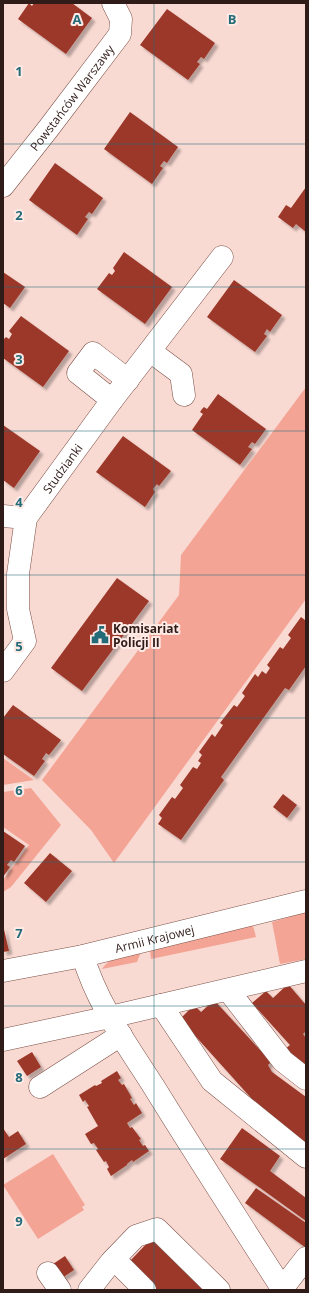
<svg xmlns="http://www.w3.org/2000/svg" width="309" height="1293" font-family="'Open Sans',sans-serif">
<style>
.green{fill:#f4a495}
.building{fill:#9c3829;filter:url(#shadow)}
.lines{fill:none;stroke-linecap:round;stroke-linejoin:round}
.minor-casing{stroke:#7c5148;stroke-width:23}
.minor{stroke:#fff;stroke-width:22}
.grid{fill:none;stroke:#236b78;stroke-width:1;stroke-opacity:0.55}
.labels{text-anchor:middle;dominant-baseline:central;stroke-width:4;stroke-linejoin:round;paint-order:stroke}
.street-label{font-size:12px;fill:#2f1c19;stroke:#ffeae5}
.poi-label{font-size:12px;font-weight:bold;fill:#2f1c19;stroke:#ffeae5;text-anchor:start}
.grid-label{font-size:13px;text-anchor:middle;font-weight:bold;fill:#236b78;stroke:#ffeae5;stroke-width:4;stroke-linejoin:round;paint-order:stroke}
</style>
<defs>
<filter id="shadow"><feDropShadow dx="3.5" dy="3.5" stdDeviation="1" flood-color="#0004"/></filter>
</defs>
<rect width="100%" height="100%" fill="#f9dad3"/>
<g class="green">
<path d="M306,387V599L114,863L91,830L42,780L179,595L181,555Z"/>
<path d="M3,758L34,780L3,785Z"/>
<path d="M31,788L61,825L11,887L3,892V880L29,845L3,827V792Z"/>
<path d="M306,912V959L280,964L272,922Z"/>
<path d="M252,922L256,937L151,959L150,950Z"/>
<path d="M141,952L137,962L102,969C110,956 128,955 141,952Z"/>
<path d="M53,1154L85,1205L82,1207L84,1210L38,1239L3,1185Z"/>
</g>
<g class="building">
<path d="M29,3L32,6L34,3H72L92,18L66,54L18,19Z"/>
<path d="M167,9L215,43L204,59L201,57L197,62L200,64L188,80L140,45Z"/>
<path d="M130,112L178,147L167,163L164,161L160,166L163,168L152,184L104,149Z"/>
<path d="M55,163L103,198L92,214L89,212L85,217L88,219L77,235L29,200Z"/>
<path d="M306,187V232L296,224L293,228L278,217L286,205L291,208Z"/>
<path d="M124,252L172,287L145,324L97,289L109,273L112,275L115,271L113,268Z"/>
<path d="M3,272L25,287L10,308L3,303Z"/>
<path d="M234,280L282,315L270,332L267,329L264,334L267,336L255,352L207,317Z"/>
<path d="M21,316L69,351L43,387L3,358V340L6,337L9,339L12,334L9,331Z"/>
<path d="M218,394L266,429L255,444L252,442L248,447L252,449L240,465L192,430L203,414L200,412L202,409L204,407L207,409Z"/>
<path d="M3,425L40,451L14,488L3,480Z"/>
<path d="M123,436L171,471L159,486L157,484L153,489L155,492L145,507L96,472Z"/>
<path d="M117,578L149,601L82,691L51,668Z"/>
<path d="M301,617L305,620L306,618V666L289,690L285,688L221,777L224,780L181,840L158,824L162,818L159,815L172,797L175,799L183,788L180,785L193,767L197,769L201,763L198,761L202,755L199,752L212,734L215,737L223,725L220,723L234,705L237,707L245,696L242,693L255,674L258,677L262,671L266,674L270,668L267,665L280,647L283,649L291,638L288,635Z"/>
<path d="M13,705L61,740L49,755L46,753L42,759L45,761L34,776L3,754V718Z"/>
<path d="M283,794L297,805L287,818L273,807Z"/>
<path d="M3,831L25,846L14,862L11,860L7,865L10,867L3,877Z"/>
<path d="M50,853L72,871L46,902L24,883Z"/>
<path d="M3,925L9,951L3,952Z"/>
<path d="M288,984L306,1005V1031L303,1034L306,1038V1065L285,1049L290,1045L252,1003L266,991L273,998Z"/>
<path d="M214,1000L271,1062L268,1065L272,1072L306,1097V1143L252,1099L180,1019L194,1005L201,1012Z"/>
<path d="M32,1052L41,1067L27,1076L17,1061Z"/>
<path d="M117,1071L121,1078L118,1080L122,1085L124,1084L132,1098L130,1099L134,1105L136,1103L142,1113L127,1123L130,1128L132,1127L141,1139L139,1140L143,1146L145,1145L149,1151L133,1162L132,1160L127,1164V1165L111,1176L107,1169L109,1167L106,1161L104,1162L96,1150L98,1149L94,1143L91,1144L85,1134L98,1126L87,1107L89,1106L85,1100L83,1102L79,1095L95,1085L96,1086L102,1083L101,1081Z"/>
<path d="M3,1128L9,1137L18,1131L26,1144L3,1159Z"/>
<path d="M242,1128L280,1156L270,1171L306,1198V1221L220,1159Z"/>
<path d="M256,1188L306,1223V1248L245,1203Z"/>
<path d="M151,1239L203,1289L202,1290H155L128,1263Z"/>
<path d="M65,1256L74,1270L59,1280L50,1266Z"/>
</g>
<g class="lines">
<g class="minor-casing">
<g id="minor">
<path id="s1" d="M3,186L48,129L120,34L121,19L113,3"/>
<path d="M150,351L181,374L184,395"/>
<path d="M112,400L78,373L93,353L128,380"/>
<path d="M3,516L26,518"/>
<path id="s2" d="M3,671L25,641L18,609V574L26,518L112,400L222,257"/>
<path d="M83,956C97,1004 128,1046 154,1087C196,1155 240,1223 283,1290"/>
<path id="s3" d="M3,971L83,956L306,901"/>
<path d="M228,990L283,1061L306,1079"/>
<path d="M161,1005L212,1081L306,1157"/>
<path d="M3,1040L110,1017L306,971"/>
<path d="M40,1087L121,1035"/>
<path d="M114,1259L145,1290"/>
<path d="M48,1273L60,1290"/>
<path d="M282,1289L306,1258"/>
<path d="M89,1290L111,1262L136,1236L157,1229L219,1290"/>
</g>
</g>
<use href="#minor" class="minor"/>
</g>
<path class="grid" d="M154,3V1290M3,144H306M3,287H306M3,431H306M3,575H306M3,718H306M3,862H306M3,1006H306M3,1149H306"/>
<defs>
<g id="civic-bare" transform="scale(1.38)"><path d="M-.6-6.5H3V-4.5H.6V-3L4-1V1h2V6H-6V1h2V-1L-.6-3ZM-1.2 2.5V6h2.4V2.5Z" fill="#236b78" stroke="#ffeae5" stroke-width="2.5" paint-order="stroke"/></g>
</defs>
<g fill-rule="evenodd">
<use href="#civic-bare" x="100" y="635"/>
</g>
<g class="labels">
<g class="street-label">
<text stroke="none"><textPath href="#s1" startOffset="112">Powstańców Warszawy</textPath></text>
<text stroke="none"><textPath href="#s2" startOffset="223">Studzianki</textPath></text>
<text stroke="none"><textPath href="#s3" startOffset="155">Armii Krajowej</textPath></text>
</g>
<g class="poi-label">
<text x="113" y="628">Komisariat<tspan x="113" dy="14">Policji II</tspan></text>
</g>
</g>
<g class="grid-label">
<text x="77" y="24">A</text>
<text x="232" y="24">B</text>
<text x="19" y="76">1</text>
<text x="19" y="220">2</text>
<text x="19" y="364">3</text>
<text x="19" y="507">4</text>
<text x="19" y="651">5</text>
<text x="19" y="795">6</text>
<text x="19" y="938">7</text>
<text x="19" y="1082">8</text>
<text x="19" y="1226">9</text>
</g>
<rect width="309" height="1293" fill="none" stroke="#2f1c19" stroke-width="8"/>
</svg>
